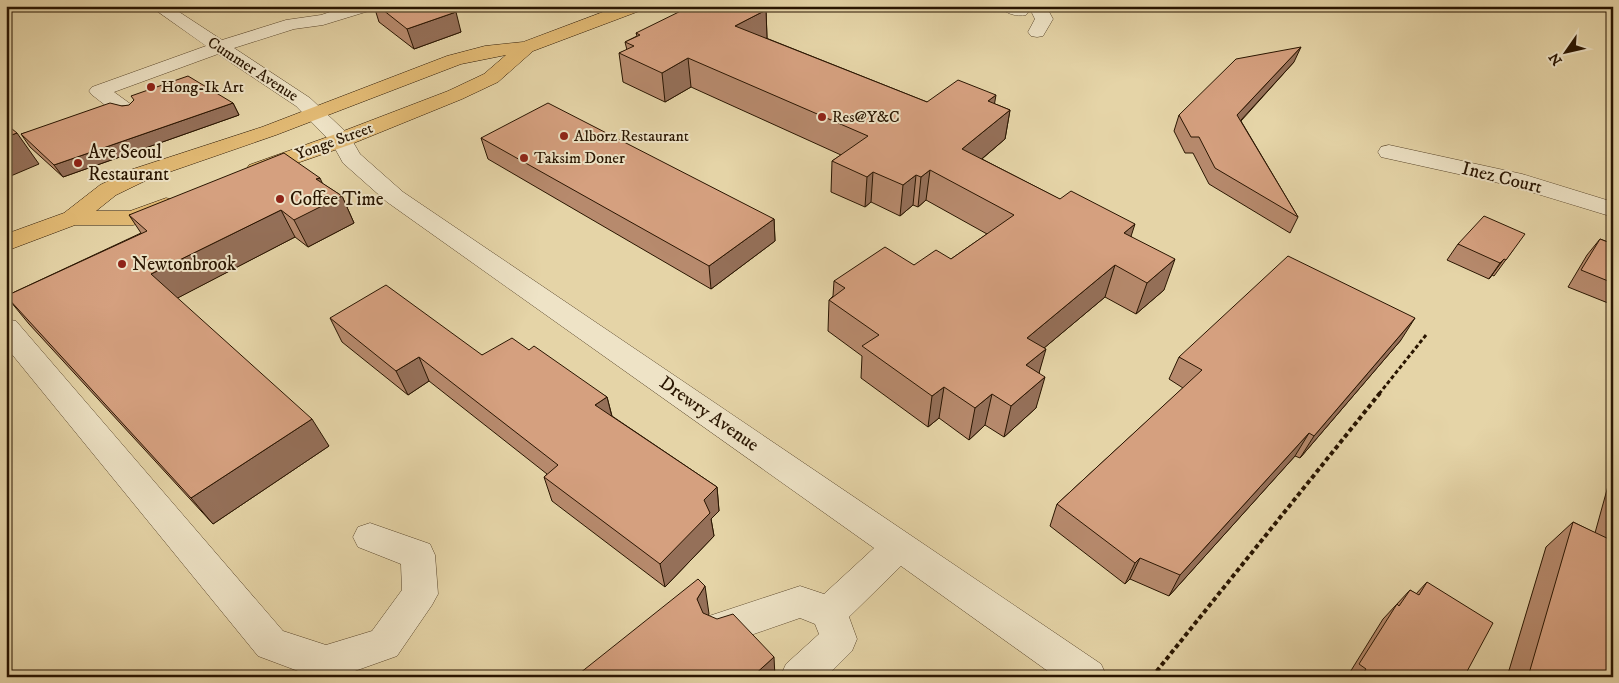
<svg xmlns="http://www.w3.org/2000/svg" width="1619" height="683" font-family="'IM FELL DW Pica',serif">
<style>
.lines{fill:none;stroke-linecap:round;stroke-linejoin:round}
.minor-casing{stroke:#58452a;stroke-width:1}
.major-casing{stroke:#291501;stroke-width:1}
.path-far1{stroke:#291501;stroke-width:3;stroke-dasharray:4 2.5;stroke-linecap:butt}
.path{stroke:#291501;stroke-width:4;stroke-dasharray:4.5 3;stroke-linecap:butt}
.minor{fill:#eee3c6;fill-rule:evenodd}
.major{fill:#e2ba74;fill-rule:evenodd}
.wall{fill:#b78a6d;stroke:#291501}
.shaded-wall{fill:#957059;stroke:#291501}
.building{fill:#d5a07f;stroke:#291501}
.poi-dot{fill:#8f2418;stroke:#eee3c6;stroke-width:2}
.labels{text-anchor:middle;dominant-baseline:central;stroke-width:4;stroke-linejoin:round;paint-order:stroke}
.far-street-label{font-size:16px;fill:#291501;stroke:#eee3c6}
.far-poi-label{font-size:16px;fill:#291501;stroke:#eee3c6;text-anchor:start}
.poi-label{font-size:19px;fill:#291501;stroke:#eee3c6;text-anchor:start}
.street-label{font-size:19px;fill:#291501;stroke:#eee3c6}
</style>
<rect width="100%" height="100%" fill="#e5d4a7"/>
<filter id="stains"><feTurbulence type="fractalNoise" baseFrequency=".004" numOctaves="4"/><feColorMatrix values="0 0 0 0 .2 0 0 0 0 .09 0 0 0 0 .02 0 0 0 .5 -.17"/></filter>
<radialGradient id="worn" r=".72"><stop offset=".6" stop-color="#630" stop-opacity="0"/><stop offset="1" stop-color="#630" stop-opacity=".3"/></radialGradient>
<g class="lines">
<g class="minor-casing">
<g id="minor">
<path d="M150,6H170L222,40L286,20L321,15L348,6H374L372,10L323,25L294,29L234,48L310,98L349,135L360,154L403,192L1101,664L1107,677H1056L901,566L849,617L857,639L852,651L826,677H780L786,664L819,634L815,624L800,618L722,645L709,640L704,628L709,616L800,586L824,594L874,548L387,202L343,163L332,143L296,106L218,54L114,92L136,108L139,112L136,116C120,121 105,104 92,95L89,91L92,87L206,46Z"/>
<path d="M1000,6H1024L1029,11L1026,15C1017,17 1005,14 1000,6Z"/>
<path d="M1026,6H1046L1053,19L1043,36L1037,37L1031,36L1028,32L1035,19L1032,13Z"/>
<path d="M1389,145L1522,174L1613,202V217L1508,185L1381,157L1378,152L1381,147Z"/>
<path d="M6,319L16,321L283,631L326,645L372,631L402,590L401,564L358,547L353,537L358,527L370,523L430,544L435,555L438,594L432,605L397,656L338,677H314L258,656L6,347Z"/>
</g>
</g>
<g class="major-casing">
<path id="major" d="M619,6H644L642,10L533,51L498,82L462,99L349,145L257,177L249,175L246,170L249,165L333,135L448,91L484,74L506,55L461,64L276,135L149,179L116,195L96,211H130L166,198L174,200L178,205C170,216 146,222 133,225H75L6,251V234L64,213L100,185L133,169L262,127L447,56L485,46L523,42Z"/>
</g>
<path class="path-far1" d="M1379,394L1426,335"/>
<path class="path" d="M1152,677L1380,393"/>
<use href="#minor" class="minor"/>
<use href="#major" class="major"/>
</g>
<g class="wall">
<path d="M374,6H447L461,32L414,49L379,22Z"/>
<path d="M766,10L767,38H766L927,102L995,104L1010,110L1005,139L982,159L1131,236L1164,290L1136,314L1105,297L1044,348L1039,373L1036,408L1004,437L985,425L969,440L939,418L928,427L861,378L862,356L828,331L829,300L833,296L834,281L914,265L951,259L987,234L926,200L918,207L913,205L900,216L871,202L865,207L831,192L832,161L841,155L691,87L665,102L623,82L619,53L627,50L625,42L637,36L636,33Z"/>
<path d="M1294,62L1241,121L1298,217L1290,233L1209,184L1193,153H1185L1174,131L1179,115Z"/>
<path d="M233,103L239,115L63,177L30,147L21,134L122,106Z"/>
<path d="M481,138L774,219L775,241L711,289L488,159Z"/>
<path d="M323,184L342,196L354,223L308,247L295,237L177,298L329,446L213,524L29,324L6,296L141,233L129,215Z"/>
<path d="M1600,239L1613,244V305L1568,287L1587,255Z"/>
<path d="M1458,244L1513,250L1494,276L1492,275L1489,279L1447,260Z"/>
<path d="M330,318L482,355L529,350L607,397L612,416L717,487L719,511L711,519L714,536L665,587L552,501L544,477L547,474L429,381L408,395L342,342Z"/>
<path d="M1401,340L1300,458L1295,456L1169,596L1130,579L1125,584L1050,526L1057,504L1183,388L1169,379L1179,357Z"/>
<path d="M1613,468V677H1507L1546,547L1573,522L1595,533Z"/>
<path d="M1427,582L1464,677H1347L1383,619L1410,590L1416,594Z"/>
</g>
<g class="shaded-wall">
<path d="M766,10L767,38L737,54L735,26Z"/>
<path d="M456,12L461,32L414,49L407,29Z"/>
<path d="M1301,47L1294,62L1231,131L1237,115Z"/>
<path d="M688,58L691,87L665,102L662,73Z"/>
<path d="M996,95L991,124L988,101Z"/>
<path d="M233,103L239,115L63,177L54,165Z"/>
<path d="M1010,110L1005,139L958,179L962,149Z"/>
<path d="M17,133L39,164L6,178V137Z"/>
<path d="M930,170L926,200L918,207L921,177Z"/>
<path d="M873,172L871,202L865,207L867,177Z"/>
<path d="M916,175L913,205L900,216L903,185Z"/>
<path d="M320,178L331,202L342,196L354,223L308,247L294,220L316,179Z"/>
<path d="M281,210L295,237L170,302L151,274Z"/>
<path d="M774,219L775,241L711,289L709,266Z"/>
<path d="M1135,224L1125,255L1124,233Z"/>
<path d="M1175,259L1164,290L1136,314L1147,283Z"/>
<path d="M1504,259L1489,279L1500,263Z"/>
<path d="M1115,265L1105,297L1019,369L1027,338Z"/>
<path d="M1415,318L1401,340L1300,458L1314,436Z"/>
<path d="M1046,349L1037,380L1026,365Z"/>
<path d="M419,357L429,381L408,395L396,371Z"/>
<path d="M1045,377L1036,408L1004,437L1011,406Z"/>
<path d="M944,387L939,418L928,427L932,396Z"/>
<path d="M992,394L985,425L969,440L975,408Z"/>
<path d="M607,397L613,421L595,405Z"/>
<path d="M312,419L329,446L213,524L191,498Z"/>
<path d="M1309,433L1295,456L1169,596L1180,575Z"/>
<path d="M717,487L719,511L711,519L714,536L665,587L660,564L704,500Z"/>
<path d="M1140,558L1130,579L1125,584L1135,563Z"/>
<path d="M705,586L709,614L702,627L697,599Z"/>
<path d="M774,657L775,677H752Z"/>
</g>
<g class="building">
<path d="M378,6H447L456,12L407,29Z"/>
<path d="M691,6H756L766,10L735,26L927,102L958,80L996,95L988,101L1010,110L962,149L1060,199L1071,191L1135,224L1124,233L1175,259L1147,283L1115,265L1027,338L1046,349L1026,365L1045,377L1011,406L992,394L975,408L944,387L932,396L862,346L879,335L829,300L845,288L834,281L885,247L914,265L936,250L951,259L1014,215L930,170L921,177L916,175L903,185L873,172L867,177L832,161L868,136L688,58L662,73L619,53L634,46L625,42L640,35L636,33Z"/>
<path d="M1301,47L1237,115L1298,217L1215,168L1199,137H1191L1179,115L1236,59Z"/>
<path d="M188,76L233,103L54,165L21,134L110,103L122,106L129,105L134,100L131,96Z"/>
<path d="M548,103L774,219L709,266L481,138Z"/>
<path d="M6,124L17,133L6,137Z"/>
<path d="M284,153L320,178L316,179L342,196L294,220L281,210L151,274L312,419L191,498L6,296L147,231L129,215Z"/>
<path d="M1484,216L1525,234L1506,260L1504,259L1500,263L1458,244Z"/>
<path d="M1600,239L1613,244V283L1581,270Z"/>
<path d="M1288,256L1415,318L1314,436L1309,433L1180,575L1140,558L1135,563L1057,504L1202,370L1179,357Z"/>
<path d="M386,285L482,355L512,338L529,350L534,346L607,397L595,405L717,487L704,500L710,513L660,564L544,477L558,465L419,357L396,371L330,318Z"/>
<path d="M1573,522L1613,541V677H1528Z"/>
<path d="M698,579L705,586L697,599L703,613L717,619L733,614L774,657L752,677H575Z"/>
<path d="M1427,582L1493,623L1464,677H1361L1366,669L1359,664L1397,604L1399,606L1410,590L1419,595Z"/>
</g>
<g class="poi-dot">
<circle cx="151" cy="87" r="5"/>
<circle cx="822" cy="117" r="5"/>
<circle cx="564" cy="136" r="5"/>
<circle cx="524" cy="158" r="5"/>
<circle cx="78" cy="163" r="5"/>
<circle cx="280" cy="199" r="5"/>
<circle cx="122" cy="264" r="5"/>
</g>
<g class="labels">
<g class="far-street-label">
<text transform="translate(253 69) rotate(33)">Cummer Avenue</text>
<text transform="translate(334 141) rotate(-20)">Yonge Street</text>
</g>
<g class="far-poi-label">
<text x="161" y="87">Hong-Ik Art</text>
<text x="832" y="117">Res@Y&amp;C</text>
<text x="574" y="136">Alborz Restaurant</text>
<text x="534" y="158">Taksim Doner</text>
</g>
<g class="poi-label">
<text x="88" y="152">Ave Seoul<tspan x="88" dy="22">Restaurant</tspan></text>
<text x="290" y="199">Coffee Time</text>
<text x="132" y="264">Newtonbrook</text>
</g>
<g class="street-label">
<text transform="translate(1502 178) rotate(14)">Inez Court</text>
<text transform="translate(709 414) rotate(35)">Drewry Avenue</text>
</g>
</g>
<rect width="1619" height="683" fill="none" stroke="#e5d4a7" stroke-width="25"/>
<rect x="8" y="8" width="1604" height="668" fill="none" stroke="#291501" stroke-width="2.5"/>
<rect x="12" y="12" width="1594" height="658" fill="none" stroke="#291501"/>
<g transform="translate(1566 52) rotate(236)" stroke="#eee3c6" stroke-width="4" paint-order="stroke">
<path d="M0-4L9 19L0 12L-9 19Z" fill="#291501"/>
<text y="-8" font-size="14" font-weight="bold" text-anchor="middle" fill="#291501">N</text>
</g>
<rect width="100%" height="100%" filter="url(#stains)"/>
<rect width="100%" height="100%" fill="url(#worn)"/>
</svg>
